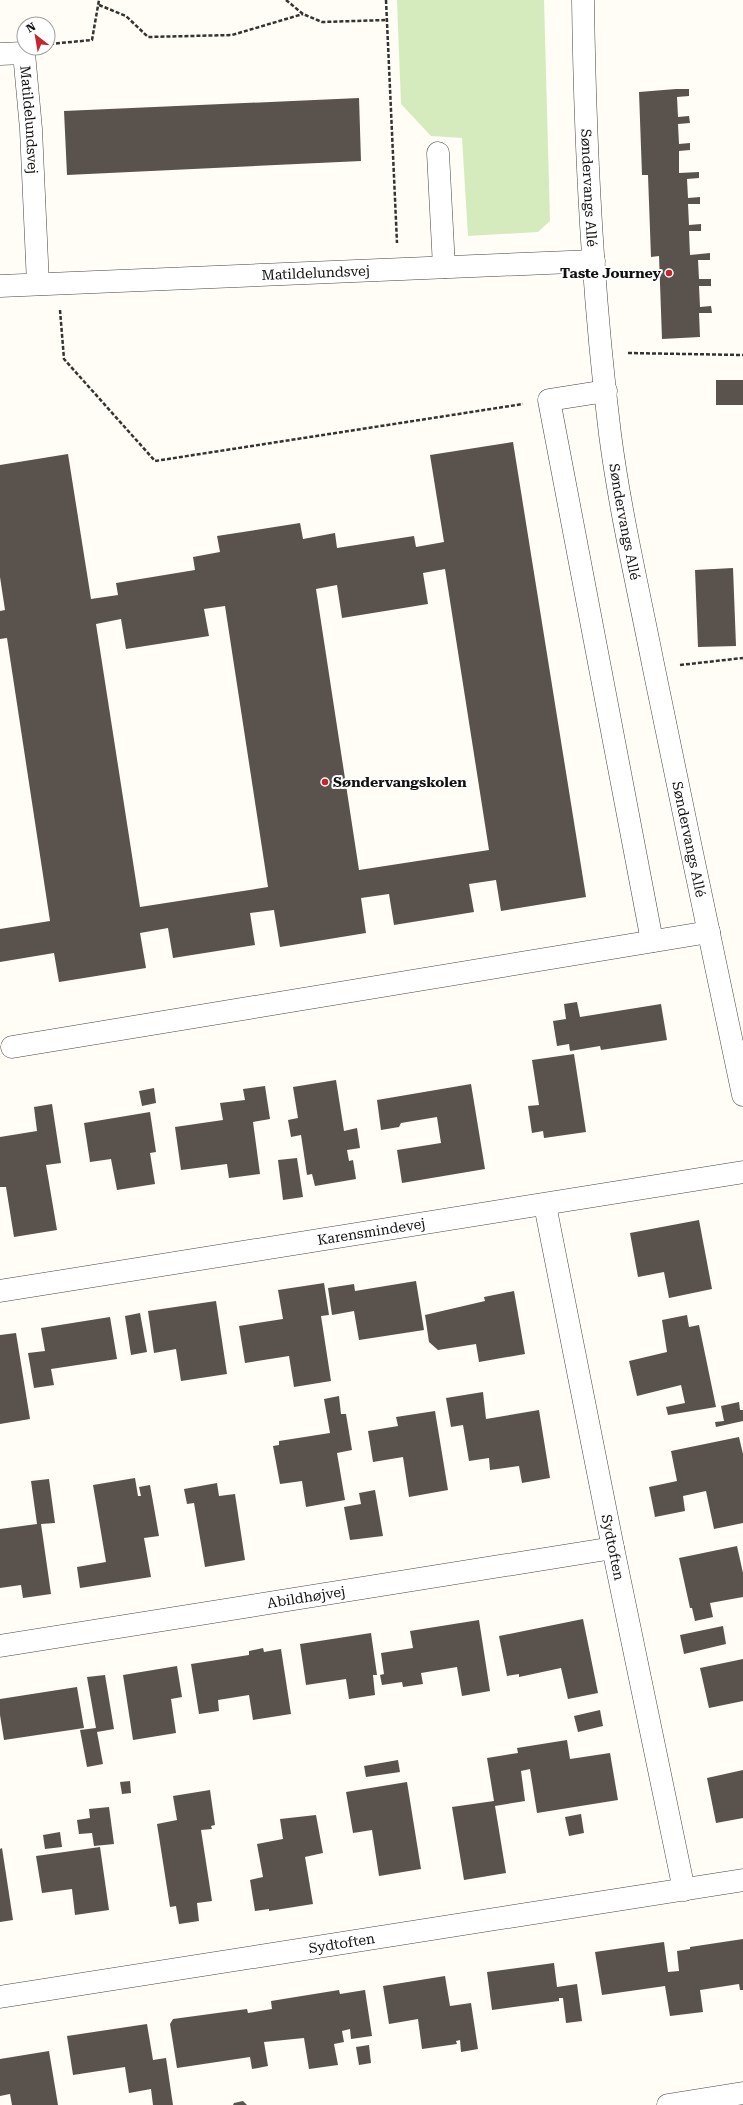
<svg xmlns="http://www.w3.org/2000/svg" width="743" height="2105" font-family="'Roboto Serif',serif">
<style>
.green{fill:#d5ebbd}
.building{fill:#5a524d;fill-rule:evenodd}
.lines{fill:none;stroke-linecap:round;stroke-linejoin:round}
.minor-casing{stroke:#444;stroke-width:23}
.path{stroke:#333;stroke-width:2.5;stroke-dasharray:4 2;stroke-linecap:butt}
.minor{stroke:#fff;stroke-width:22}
.poi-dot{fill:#c4262e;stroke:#fff;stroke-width:1.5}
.labels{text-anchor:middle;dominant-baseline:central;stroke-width:4;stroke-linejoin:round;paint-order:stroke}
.street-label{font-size:14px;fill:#111;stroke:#fff}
.poi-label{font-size:14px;font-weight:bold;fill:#111;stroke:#fff;text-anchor:end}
</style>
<rect width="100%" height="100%" fill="#fffdf5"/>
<path class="green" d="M397,0H544L550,221L538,232L468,236L462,138L431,136L401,104Z"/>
<g class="building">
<path d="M676,89H689V96L677,97L678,117L689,116L690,123L678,124L679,144L690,143V150L679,151V173L699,172V178L687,179L688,198L700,197V204H688L689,225L701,224V231H689L690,255L710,253V260H698L699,279H711V286H699L700,307L711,306L712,313H699L700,337L662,339L659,256L651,257L648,175H642L639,92Z"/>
<path d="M359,98L361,161L67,175L64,111Z"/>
<rect x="716" y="380" width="27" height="25"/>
<path d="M513,442L586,897L501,911L496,880L469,884L474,912L394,925L389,894L361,898L366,933L280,947L274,910L250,913L255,945L173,958L168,928L140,933L146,968L59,982L54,953L0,962V929L50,921L7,638L0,639V611L5,610L0,577V465L68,454L91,599L118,595L116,583L195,570L193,557L220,552L217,536L300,523L303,539L335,533L337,548L414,536L416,547L444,542L430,455ZM445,569L489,850L359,870L316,589L337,585L342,618L428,604L423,573ZM225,606L268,887L140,907L96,624L121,619L126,649L209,636L204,609Z"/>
<path d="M733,568L736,646L698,647L695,570Z"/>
<path d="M577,1002L580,1017L661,1004L667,1040L601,1050L600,1046L570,1051L569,1044L557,1046L553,1021L566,1019L564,1004Z"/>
<path d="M574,1054L586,1132L544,1138L543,1131L532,1133L528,1106L539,1105L532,1060Z"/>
<path d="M336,1080L344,1131L357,1128L360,1148L347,1150L349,1161L353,1160L356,1179L315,1186L312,1174L307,1175L301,1135L291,1137L288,1120L298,1118L293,1087Z"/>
<path d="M471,1084L485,1169L402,1183L397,1150L441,1143L437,1117L401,1123L399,1127L381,1130L377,1100Z"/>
<path d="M265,1086L270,1119L253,1122L260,1174L229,1178L227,1164L181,1170L175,1127L223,1120L220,1103L245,1100L243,1089Z"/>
<path d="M154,1088L156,1103L142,1106L139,1091Z"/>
<path d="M52,1104L61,1163L46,1165L57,1230L14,1237L6,1187H0V1137L37,1131L34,1107Z"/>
<path d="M150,1112L156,1152L150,1153L155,1184L117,1190L111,1159L90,1162L84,1123Z"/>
<path d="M297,1158L303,1197L283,1200L278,1160Z"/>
<path d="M699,1220L712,1289L669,1298L664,1272L638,1277L630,1233Z"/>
<path d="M416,1281L424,1330L359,1340L354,1311L332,1315L328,1288L354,1284L355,1291Z"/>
<path d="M324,1283L329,1315L321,1316L331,1381L294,1387L289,1356L245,1363L239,1326L283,1319L278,1290Z"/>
<path d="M514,1291L525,1354L479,1362L476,1344L438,1350L429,1342L425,1315L485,1301L484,1297Z"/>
<path d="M216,1301L227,1374L181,1381L176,1349L154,1353L148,1311Z"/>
<path d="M140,1313L147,1352L131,1355L125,1316Z"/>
<path d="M687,1315L689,1327L699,1325L716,1407L668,1415L666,1407L685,1403L681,1385L637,1396L629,1361L667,1352L662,1320Z"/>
<path d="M110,1317L117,1359L51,1369L54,1385L34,1388L28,1353L45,1351L41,1328Z"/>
<path d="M16,1333L30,1419L0,1424V1335Z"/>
<path d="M483,1392L486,1419L539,1410L550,1478L522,1483L519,1466L490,1470L489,1458L469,1461L463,1425L451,1427L446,1398Z"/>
<path d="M339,1396L341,1414H346L352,1450L337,1453L345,1500L306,1507L302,1481L280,1484L273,1446L279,1445V1441L330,1433L324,1399Z"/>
<path d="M739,1402L740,1410H743V1421L716,1427L715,1422L724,1421L721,1406Z"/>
<path d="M435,1411L448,1490L409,1497L403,1457L373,1462L368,1431L398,1426L396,1417Z"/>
<path d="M739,1437L743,1454V1523L714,1529L706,1491L683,1496L685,1511L655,1517L649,1487L677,1481L671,1451Z"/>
<path d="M135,1478L138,1496H141L139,1487L150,1485L159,1536L144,1538L151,1577L80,1588L77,1567L106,1562L93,1485Z"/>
<path d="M49,1479L55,1523L41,1524L51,1594L23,1598L21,1585L0,1588V1529L37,1524L31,1481Z"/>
<path d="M217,1483L219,1496L235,1494L245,1560L205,1567L194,1503L187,1504L184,1489Z"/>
<path d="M375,1490L383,1536L350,1540L344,1507L361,1504L359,1493Z"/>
<path d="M737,1546L743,1573V1597L710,1603L713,1617L695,1621L692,1608H690L679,1558Z"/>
<path d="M583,1619L598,1693L568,1699L561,1668L519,1677V1674L507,1676L499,1636Z"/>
<path d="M479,1620L490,1691L462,1696L457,1667L421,1673L423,1684L403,1687L402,1682L382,1685L380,1675L384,1674L381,1653L413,1648L410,1631Z"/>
<path d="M723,1626L726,1644L684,1654L680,1635Z"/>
<path d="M371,1633L377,1675H373L375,1695L349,1699L346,1679L306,1685L300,1644Z"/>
<path d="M263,1648L264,1652L281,1649L291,1714L253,1720L249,1695L218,1700L219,1711L199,1714L191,1664L249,1655V1651Z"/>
<path d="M743,1659V1701L709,1708L700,1668Z"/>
<path d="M177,1666L182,1697L171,1699L176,1733L133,1740L123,1675Z"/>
<path d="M105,1675L114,1729L97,1732L103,1764L87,1767L80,1730L96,1728L87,1677Z"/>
<path d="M77,1687L84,1728L4,1740L0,1715V1699Z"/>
<path d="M600,1710L603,1726L578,1732L574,1716Z"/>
<path d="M567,1740L570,1759L610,1753L618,1800L537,1813L530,1769L521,1771L525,1801L495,1806L506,1873L464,1880L452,1807L494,1801L487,1758L518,1753L517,1748Z"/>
<path d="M398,1760L400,1772L366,1777L364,1766Z"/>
<path d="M743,1770V1818L716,1823L707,1778Z"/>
<path d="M130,1781L131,1793L122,1794L120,1782Z"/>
<path d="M407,1782L421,1869L379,1876L372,1830L353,1833L346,1792Z"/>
<path d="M210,1790L215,1825L211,1826L212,1829L201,1830L212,1901L197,1903L199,1921L179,1924L176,1906L170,1907L157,1824L177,1820L173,1796Z"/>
<path d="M109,1807L114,1844L94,1846L92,1833L79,1834L77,1820L90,1818L89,1809Z"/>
<path d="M581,1814L584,1833L569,1836L565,1817Z"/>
<path d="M316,1815L323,1853L305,1857L313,1904L269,1911V1909L255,1911L250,1880L263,1877L257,1844L283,1839L280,1819Z"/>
<path d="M60,1832L62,1847L45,1849L43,1835Z"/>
<path d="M100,1847L109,1910L75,1915L72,1889L42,1893L36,1856Z"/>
<path d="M2,1848L13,1920L0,1922V1849Z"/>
<path d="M743,1939V1990H740L739,1984L700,1990L703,2012L670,2016L665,1986L602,1995L595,1952L664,1942L668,1972L679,1971L677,1951L690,1949V1947Z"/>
<path d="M554,1963L557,1987L577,1984L582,2021L566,2023L563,1998H559V2001L492,2010L487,1972Z"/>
<path d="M445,1976L450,2006L471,2003L478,2049L461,2052L460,2040L456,2041L457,2044L422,2049L418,2019L389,2024L383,1986Z"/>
<path d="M339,1990L340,1994L365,1990L372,2036L351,2039L350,2029L342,2031L344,2042L334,2044L338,2065L309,2069L304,2038L264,2042L268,2066L252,2069L250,2057L177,2068L170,2024L173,2019L247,2009L248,2013L272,2009L271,2001Z"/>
<path d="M147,2024L153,2060L166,2058L173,2105H153L151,2089L129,2093L125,2067L73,2075L67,2036Z"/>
<path d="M369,2045L371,2063L359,2065L356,2047Z"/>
<path d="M49,2051L58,2105H12L10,2094L0,2096V2059Z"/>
<path d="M243,2101L247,2105H233L234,2103Z"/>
</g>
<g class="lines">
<g class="minor-casing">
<g id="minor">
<path id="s1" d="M583,0C585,145 592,290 610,434C620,511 638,588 653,664C682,808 713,951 743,1095"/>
<path id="s2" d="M0,54L24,53L31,129L38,284"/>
<path d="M438,153L444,267"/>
<path id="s3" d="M0,286L594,261"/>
<path d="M606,391L549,400L652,941"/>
<path d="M12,1047L709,932"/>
<path id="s4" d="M545,1205L613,1548L684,1890"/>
<path id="s5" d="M0,1291L743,1172"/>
<path id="s6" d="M0,1646L613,1548"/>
<path id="s7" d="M0,1997L743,1880"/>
<path d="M668,2105L743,2093"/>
</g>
</g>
<g class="path">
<path d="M286,0L303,14L322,22L386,20"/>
<path d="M386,0L397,243"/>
<path d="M99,5L126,16L148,37L232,35L303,14"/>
<path d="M50,44L92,40L99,0"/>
<path d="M60,310L64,359L155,461L523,404"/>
<path d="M628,353L743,355"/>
<path d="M680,665L743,658"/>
</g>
<use href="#minor" class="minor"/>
</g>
<g class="poi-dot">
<circle cx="669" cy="273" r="4"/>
<circle cx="325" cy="782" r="4"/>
</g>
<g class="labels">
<g class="street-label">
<text stroke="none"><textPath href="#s2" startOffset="91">Matildelundsvej</textPath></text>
<text stroke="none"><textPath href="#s1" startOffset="188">Søndervangs Allé</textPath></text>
<text stroke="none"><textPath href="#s3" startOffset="316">Matildelundsvej</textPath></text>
<text stroke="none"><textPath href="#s1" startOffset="524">Søndervangs Allé</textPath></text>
<text stroke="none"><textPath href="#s1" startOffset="848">Søndervangs Allé</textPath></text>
<text stroke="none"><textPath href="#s5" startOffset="376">Karensmindevej</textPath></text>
<text stroke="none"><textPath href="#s4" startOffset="349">Sydtoften</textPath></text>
<text stroke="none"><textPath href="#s6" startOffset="310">Abildhøjvej</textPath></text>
<text stroke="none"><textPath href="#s7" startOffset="346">Sydtoften</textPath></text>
</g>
<g class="poi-label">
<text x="661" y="273">Taste Journey</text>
<text x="333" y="782" text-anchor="start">Søndervangskolen</text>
</g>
</g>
<g transform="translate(36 36) rotate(329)"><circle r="19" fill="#ffffff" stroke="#a0a0a0"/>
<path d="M0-3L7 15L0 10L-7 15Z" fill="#c4262e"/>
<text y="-6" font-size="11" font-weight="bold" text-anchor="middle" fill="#111111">N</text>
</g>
</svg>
